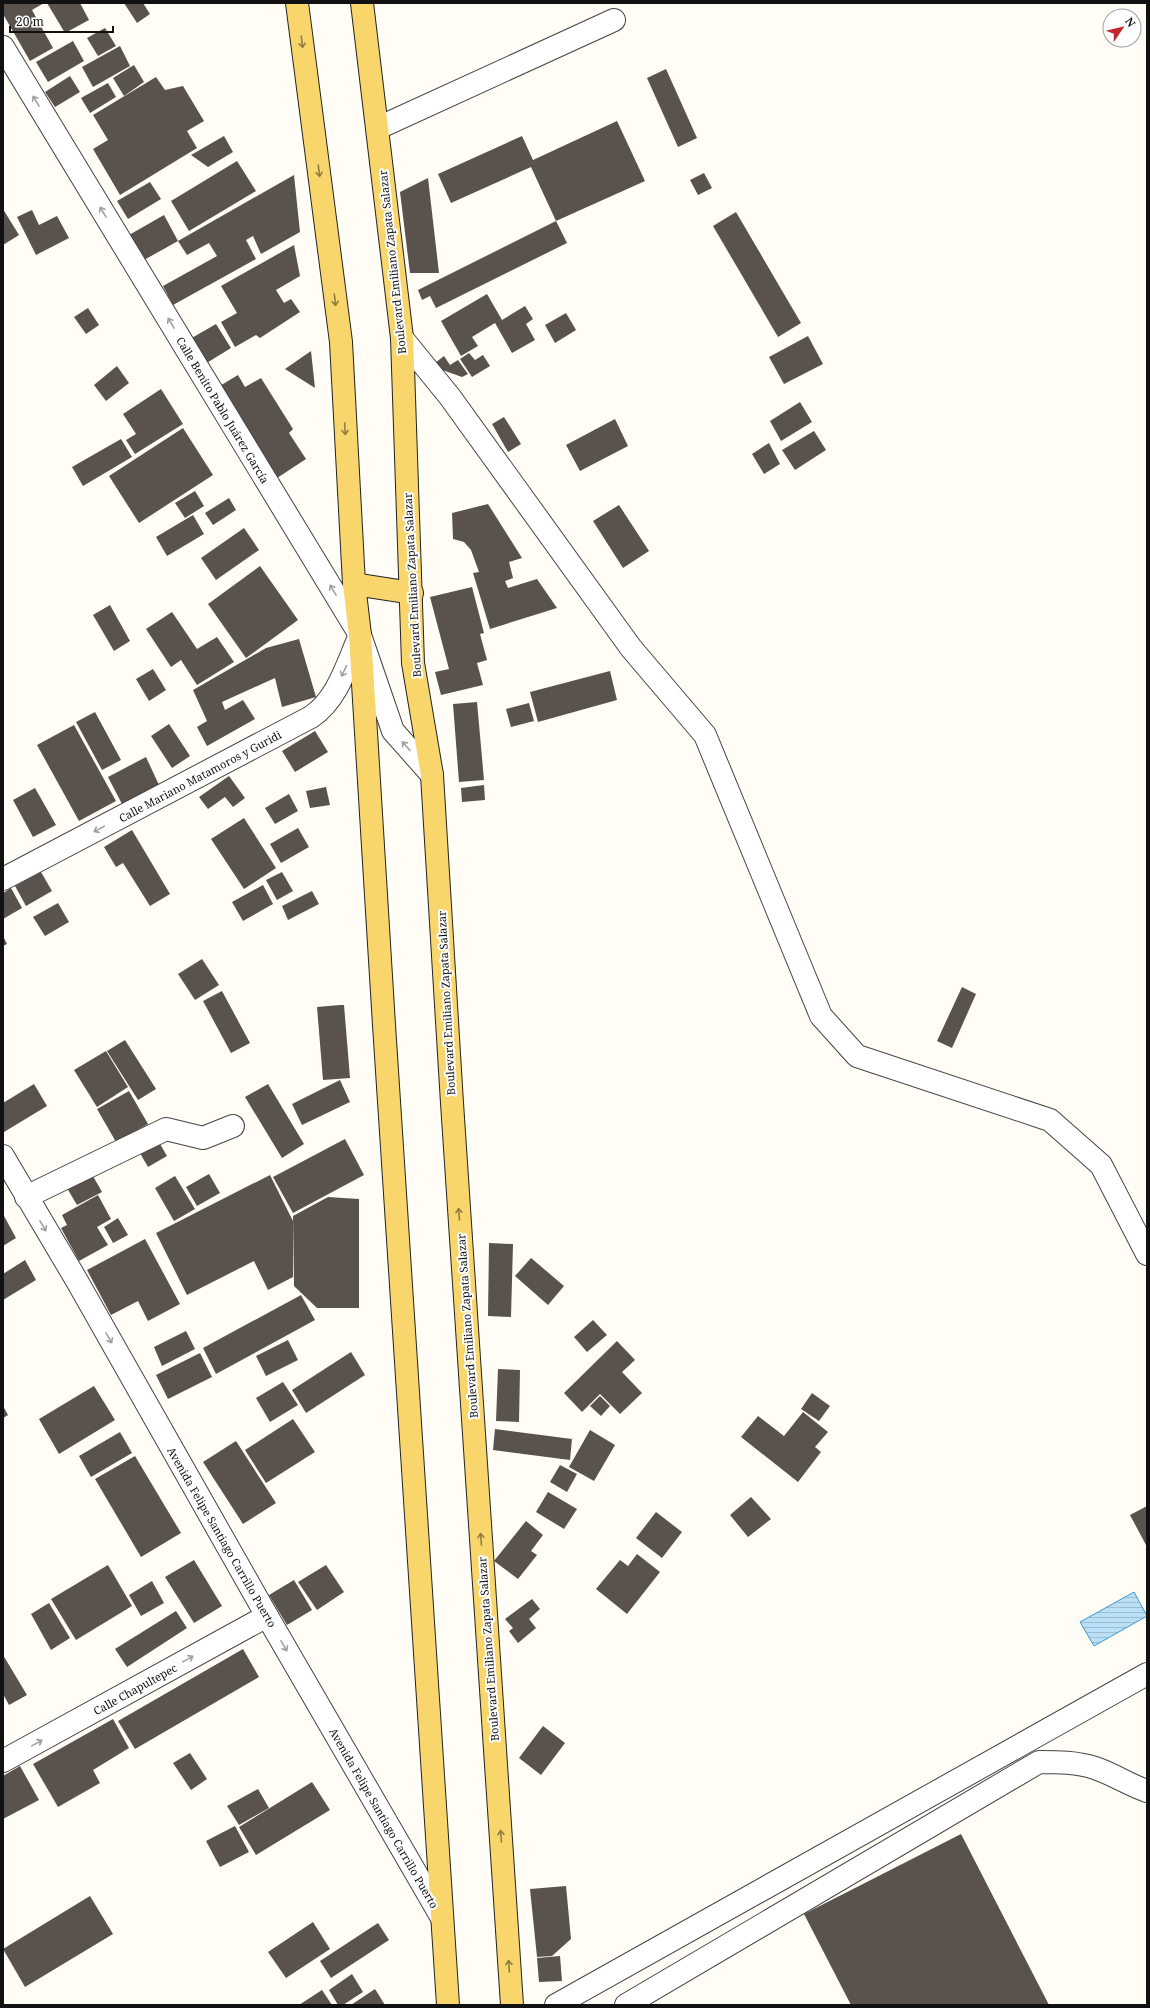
<svg xmlns="http://www.w3.org/2000/svg" width="1150" height="2008" font-family="'Noto Serif',serif">
<style>
.water{fill:url(#water-rules);stroke:#3f96cf}
.building{fill:#5a524d}
.lines{fill:none;stroke-linecap:round;stroke-linejoin:round}
.minor-casing{stroke:#444;stroke-width:24}
.major-casing{stroke:#222;stroke-width:24}
.minor{stroke:#fff;stroke-width:22}
.major{stroke:#f9d66b;stroke-width:22}
.oneway{stroke:#917d42}
.oneway2{stroke:#a0a0a0}
.labels{text-anchor:middle;dominant-baseline:central;stroke-width:4;stroke-linejoin:round;paint-order:stroke}
.street-label{font-size:11px;fill:#111;stroke:#fff}
</style>
<defs>
<pattern id="water-rules" width="6" height="5" patternUnits="userSpaceOnUse"><rect width="6" height="5" fill="#b9e0f7"/><path d="M0 2.5h6" fill="none" stroke="#9ebfd3"/></pattern>
</defs>
<rect width="100%" height="100%" fill="#fffdf5"/>
<path class="water" d="M1134,1592L1147,1616L1094,1646L1080,1622Z"/>
<g class="building">
<path d="M3,3H44L32,10L53,48L30,61L3,14Z"/>
<path d="M47,3H80L89,20L65,33Z"/>
<path d="M124,3H143L150,14L137,23Z"/>
<path d="M105,28L116,46L98,56L87,38Z"/>
<path d="M73,41L84,61L48,82L36,62Z"/>
<path d="M120,46L130,66L93,87L82,67Z"/>
<path d="M134,65L144,82L124,96L113,78Z"/>
<path d="M666,69L697,138L678,147L647,78Z"/>
<path d="M70,76L80,92L55,107L45,92Z"/>
<path d="M156,77L165,90L183,86L204,121L187,131L197,148L120,195L93,149L108,140L93,115Z"/>
<path d="M108,83L116,97L90,113L81,98Z"/>
<path d="M617,121L645,181L556,221L531,167L451,203L438,174L522,136L533,160Z"/>
<path d="M224,136L233,152L208,167L191,155Z"/>
<path d="M237,161L256,191L189,231L171,201Z"/>
<path d="M704,173L712,188L698,195L690,180Z"/>
<path d="M294,175L300,232L261,254L253,236L246,240L256,259L173,305L163,286L217,256L209,243L187,255L178,241Z"/>
<path d="M428,178L439,273H410L400,192Z"/>
<path d="M150,182L161,199L128,219L117,201Z"/>
<path d="M3,209L19,235L3,245Z"/>
<path d="M32,210L39,225L57,216L69,238L36,255L17,217Z"/>
<path d="M736,212L801,323L778,337L713,226Z"/>
<path d="M164,215L178,241L144,260L129,235Z"/>
<path d="M556,221L567,243L436,308L430,296L422,300L418,290Z"/>
<path d="M294,245L300,276L276,290L284,303L291,299L300,312L260,338L256,335L235,347L221,322L237,313L221,286Z"/>
<path d="M487,294L502,320L525,306L533,319L526,324L535,340L512,353L495,323L472,337L478,346L461,356L441,321Z"/>
<path d="M88,308L99,325L86,334L74,317Z"/>
<path d="M566,313L576,330L555,343L545,325Z"/>
<path d="M216,324L231,348L205,364L190,339Z"/>
<path d="M808,336L823,364L784,384L769,357Z"/>
<path d="M311,351L315,388L285,369Z"/>
<path d="M469,353L475,360L483,355L490,366L472,377L460,359Z"/>
<path d="M444,356L450,365L458,360L468,374L462,377L431,366Z"/>
<path d="M117,366L129,383L106,401L94,385Z"/>
<path d="M238,375L245,387L261,378L293,429L289,433L306,459L274,480L218,387Z"/>
<path d="M161,389L183,424L135,454L126,440L136,434L123,414Z"/>
<path d="M800,402L812,422L781,441L770,421Z"/>
<path d="M504,417L521,444L508,452L492,424Z"/>
<path d="M615,419L628,446L580,471L566,445Z"/>
<path d="M183,428L213,475L139,523L109,476Z"/>
<path d="M814,431L826,450L795,470L782,450Z"/>
<path d="M121,439L132,457L83,486L72,467Z"/>
<path d="M769,443L780,464L764,474L752,454Z"/>
<path d="M195,491L204,506L185,518L175,503Z"/>
<path d="M229,498L236,510L213,525L205,513Z"/>
<path d="M488,504L522,558L509,562L513,578L505,581L508,588L537,579L557,608L490,629L473,573L479,572L471,550L464,542L453,539L452,513Z"/>
<path d="M619,505L649,551L623,568L593,521Z"/>
<path d="M193,515L204,534L167,556L156,537Z"/>
<path d="M244,528L259,550L216,580L201,558Z"/>
<path d="M260,566L298,620L246,658L208,604Z"/>
<path d="M472,587L484,633L480,634L487,660L477,663L483,685L441,695L435,672L449,669L430,597Z"/>
<path d="M110,605L130,641L114,651L93,615Z"/>
<path d="M172,612L197,649L217,637L234,662L197,685L181,660L171,667L146,629Z"/>
<path d="M299,639L316,697L282,707L275,678L222,702L225,710L243,700L255,719L207,746L197,727L207,721L193,690L266,648Z"/>
<path d="M153,669L166,690L149,701L136,679Z"/>
<path d="M610,671L617,700L538,722L530,692Z"/>
<path d="M477,702L484,780L459,782L453,704Z"/>
<path d="M529,703L534,721L511,727L506,709Z"/>
<path d="M95,712L121,760L102,770L76,722Z"/>
<path d="M169,724L190,756L172,768L151,736Z"/>
<path d="M74,725L116,801L79,821L37,745Z"/>
<path d="M315,731L328,752L295,772L282,751Z"/>
<path d="M146,757L159,785L122,804L108,777Z"/>
<path d="M229,776L245,798L233,807L225,797L208,809L199,797Z"/>
<path d="M484,785L485,800L462,802L461,788Z"/>
<path d="M326,787L330,805L310,808L306,791Z"/>
<path d="M35,788L56,825L33,837L13,800Z"/>
<path d="M289,794L298,811L275,824L265,808Z"/>
<path d="M244,818L276,868L244,889L211,839Z"/>
<path d="M298,828L309,847L281,863L270,844Z"/>
<path d="M132,830L170,894L150,906L123,863L116,867L104,847Z"/>
<path d="M41,872L52,891L26,906L15,886Z"/>
<path d="M282,872L293,891L277,900L266,880Z"/>
<path d="M263,885L273,904L243,921L232,902Z"/>
<path d="M11,888L22,908L3,919V893Z"/>
<path d="M312,891L319,904L288,920L282,906Z"/>
<path d="M58,903L69,922L45,936L33,917Z"/>
<path d="M3,936L7,944L3,946Z"/>
<path d="M202,959L219,985L195,1000L178,974Z"/>
<path d="M962,987L976,994L952,1048L937,1041Z"/>
<path d="M222,991L250,1043L231,1053L203,1001Z"/>
<path d="M340,1005H344L350,1078L323,1080L317,1007Z"/>
<path d="M125,1040L156,1089L138,1100L107,1051Z"/>
<path d="M106,1051L128,1087L97,1107L74,1070Z"/>
<path d="M340,1080L350,1102L302,1125L292,1104Z"/>
<path d="M34,1084L47,1106L4,1132L3,1103Z"/>
<path d="M268,1084L304,1144L282,1158L245,1097Z"/>
<path d="M129,1091L148,1124L116,1142L97,1109Z"/>
<path d="M156,1137L167,1156L148,1167L137,1148Z"/>
<path d="M345,1139L364,1175L293,1213L273,1177Z"/>
<path d="M89,1169L102,1192L77,1205L64,1183Z"/>
<path d="M209,1174L220,1193L197,1206L186,1187Z"/>
<path d="M270,1175L293,1221V1277L268,1290L254,1261L187,1295L156,1233Z"/>
<path d="M175,1176L195,1209L174,1221L155,1188Z"/>
<path d="M98,1195L111,1219L97,1227L108,1245L79,1261L61,1228L67,1225L62,1215Z"/>
<path d="M328,1197L359,1199V1308H317L294,1286L293,1216Z"/>
<path d="M3,1214L16,1238L3,1246Z"/>
<path d="M118,1218L128,1235L113,1243L104,1227Z"/>
<path d="M145,1239L180,1304L148,1321L138,1301L111,1315L87,1270Z"/>
<path d="M489,1243L513,1244L511,1317L488,1316Z"/>
<path d="M531,1258L564,1286L548,1305L515,1276Z"/>
<path d="M25,1260L36,1280L3,1300V1274Z"/>
<path d="M301,1295L315,1320L216,1374L203,1348Z"/>
<path d="M593,1320L607,1335L587,1352L574,1337Z"/>
<path d="M186,1331L195,1349L162,1366L154,1347Z"/>
<path d="M288,1340L298,1360L266,1376L256,1356Z"/>
<path d="M617,1341L635,1360L622,1372L642,1393L620,1414L600,1394L582,1412L564,1393Z"/>
<path d="M351,1352L365,1375L306,1413L292,1390Z"/>
<path d="M200,1353L212,1377L168,1399L156,1375Z"/>
<path d="M498,1369L520,1370L519,1422L496,1421Z"/>
<path d="M283,1382L298,1405L270,1422L256,1398Z"/>
<path d="M94,1386L115,1420L59,1454L39,1419Z"/>
<path d="M812,1393L830,1406L819,1421L801,1409Z"/>
<path d="M600,1396L610,1406L601,1416L590,1406Z"/>
<path d="M3,1406L8,1415L3,1418Z"/>
<path d="M803,1412L828,1432L815,1447L821,1452L798,1482L741,1437L758,1416L784,1436Z"/>
<path d="M293,1419L315,1452L266,1483L245,1450Z"/>
<path d="M495,1429L572,1439L570,1460L493,1450Z"/>
<path d="M590,1430L615,1445L594,1481L569,1467Z"/>
<path d="M120,1432L132,1453L91,1477L79,1456Z"/>
<path d="M236,1441L276,1503L243,1524L203,1462Z"/>
<path d="M135,1456L181,1533L141,1557L95,1479Z"/>
<path d="M560,1465L577,1474L567,1492L550,1482Z"/>
<path d="M548,1492L577,1509L564,1529L536,1512Z"/>
<path d="M751,1497L771,1519L748,1537L730,1515Z"/>
<path d="M1147,1506V1547L1130,1515Z"/>
<path d="M656,1512L682,1532L662,1558L636,1538Z"/>
<path d="M526,1521L543,1535L531,1551L537,1555L518,1579L494,1561Z"/>
<path d="M637,1554L660,1572L627,1614L596,1589L620,1560L628,1566Z"/>
<path d="M194,1560L222,1606L194,1623L165,1577Z"/>
<path d="M108,1565L132,1606L76,1640L51,1599Z"/>
<path d="M326,1565L344,1592L317,1610L298,1582Z"/>
<path d="M294,1580L312,1610L287,1625L269,1595Z"/>
<path d="M152,1581L164,1603L141,1616L129,1595Z"/>
<path d="M532,1599L540,1609L529,1619L536,1628L518,1643L509,1631L513,1628L505,1619Z"/>
<path d="M49,1603L70,1638L51,1650L31,1614Z"/>
<path d="M176,1611L187,1628L127,1667L115,1649Z"/>
<path d="M243,1649L259,1677L135,1749L118,1721Z"/>
<path d="M3,1655L27,1695L9,1705L3,1694Z"/>
<path d="M113,1719L129,1748L93,1770L100,1783L58,1807L33,1764Z"/>
<path d="M543,1726L565,1743L541,1775L519,1758Z"/>
<path d="M190,1753L207,1779L191,1790L173,1763Z"/>
<path d="M20,1766L39,1800L3,1819V1776Z"/>
<path d="M312,1782L330,1810L256,1855L239,1827Z"/>
<path d="M258,1789L269,1808L239,1825L227,1806Z"/>
<path d="M235,1826L249,1852L220,1867L206,1841Z"/>
<path d="M961,1834L1049,2005H851L804,1914Z"/>
<path d="M566,1886L571,1939L552,1956L537,1957L530,1889Z"/>
<path d="M90,1896L113,1934L25,1987L3,1949Z"/>
<path d="M313,1922L330,1949L286,1978L268,1952Z"/>
<path d="M378,1923L389,1940L331,1978L320,1961Z"/>
<path d="M560,1956L562,1981L539,1982L537,1958Z"/>
<path d="M352,1974L363,1992L343,2005H338L329,1990Z"/>
<path d="M375,1989L385,2005H351Z"/>
<path d="M322,1990L332,2005H299Z"/>
</g>
<g class="lines">
<g class="minor-casing">
<g id="minor">
<path d="M3,47L360,635L393,731L432,775"/>
<path d="M378,128L614,20"/>
<path d="M402,338L450,397L631,648L705,735L821,1016L857,1056L1050,1120L1101,1165L1147,1254"/>
<path d="M3,879L311,717C338,699 347,664 360,635"/>
<path d="M3,1156L77,1281L267,1616L442,1918"/>
<path d="M26,1197L166,1129L203,1138L233,1126"/>
<path d="M3,1761L267,1616"/>
<path d="M556,2005L1147,1674"/>
<path d="M626,2005L1039,1762C1058,1762 1077,1762 1095,1768C1113,1774 1129,1785 1147,1791"/>
</g>
</g>
<g class="major-casing">
<g id="major">
<path d="M297,3L341,342L354,584L360,635L384,1025L448,2005"/>
<path d="M362,3L402,338L413,663L432,775L452,1103L512,2005"/>
<path d="M354,584L412,593"/>
</g>
</g>
<use href="#minor" class="minor"/>
<use href="#major" class="major"/>
</g>
<defs><path id="oneway-shaft" d="M-6 0H5M1.5-3L5.5 0L1.5 3" fill="none" stroke-width="1.6" stroke-linecap="round" stroke-linejoin="round"/></defs>
<g class="oneway">
<use href="#oneway-shaft" transform="translate(302 42) rotate(83)"/>
<use href="#oneway-shaft" transform="translate(319 171) rotate(83)"/>
<use href="#oneway-shaft" transform="translate(335 300) rotate(83)"/>
<use href="#oneway-shaft" transform="translate(345 429) rotate(87)"/>
<use href="#oneway-shaft" transform="translate(459 1214) rotate(-94)"/>
<use href="#oneway-shaft" transform="translate(481 1539) rotate(-94)"/>
<use href="#oneway-shaft" transform="translate(501 1836) rotate(-94)"/>
<use href="#oneway-shaft" transform="translate(509 1966) rotate(-94)"/>
</g>
<g class="oneway2">
<use href="#oneway-shaft" transform="translate(36 101) rotate(-121)"/>
<use href="#oneway-shaft" transform="translate(103 212) rotate(-121)"/>
<use href="#oneway-shaft" transform="translate(171 323) rotate(-121)"/>
<use href="#oneway-shaft" transform="translate(333 590) rotate(-121)"/>
<use href="#oneway-shaft" transform="translate(344 671) rotate(115)"/>
<use href="#oneway-shaft" transform="translate(406 746) rotate(-132)"/>
<use href="#oneway-shaft" transform="translate(99 829) rotate(152)"/>
<use href="#oneway-shaft" transform="translate(43 1226) rotate(59)"/>
<use href="#oneway-shaft" transform="translate(109 1338) rotate(60)"/>
<use href="#oneway-shaft" transform="translate(284 1646) rotate(60)"/>
<use href="#oneway-shaft" transform="translate(188 1659) rotate(-29)"/>
<use href="#oneway-shaft" transform="translate(37 1743) rotate(-29)"/>
</g>
<g class="labels">
<g class="street-label">
<text transform="translate(392 262) rotate(-96)">Boulevard Emiliano Zapata Salazar</text>
<text transform="translate(223 410) rotate(59)">Calle Benito Pablo Juárez García</text>
<text transform="translate(412 585) rotate(-93)">Boulevard Emiliano Zapata Salazar</text>
<text transform="translate(200 776) rotate(-28)">Calle Mariano Matamoros y Guridi</text>
<text transform="translate(446 1003) rotate(-93)">Boulevard Emiliano Zapata Salazar</text>
<text transform="translate(467 1326) rotate(-94)">Boulevard Emiliano Zapata Salazar</text>
<text transform="translate(222 1537) rotate(60)">Avenida Felipe Santiago Carrillo Puerto</text>
<text transform="translate(488 1649) rotate(-94)">Boulevard Emiliano Zapata Salazar</text>
<text transform="translate(135 1689) rotate(-29)">Calle Chapultepec</text>
<text transform="translate(384 1818) rotate(60)">Avenida Felipe Santiago Carrillo Puerto</text>
</g>
</g>
<rect width="1150" height="2008" fill="none" stroke="#111111" stroke-width="8"/>
<g transform="translate(1122 28) rotate(55)"><circle r="19" fill="#ffffff" stroke="#a0a0a0"/>
<path d="M0-3L7 15L0 10L-7 15Z" fill="#c4262e"/>
<text y="-6" font-size="11" font-weight="bold" text-anchor="middle" fill="#111111">N</text>
</g>
<path d="M10 26v6h103v-6" fill="none" stroke="#111111" stroke-width="2"/>
<text x="16" y="26" font-size="12" fill="#111111" stroke="#ffffff" stroke-width="3" paint-order="stroke">20 m</text>
</svg>
